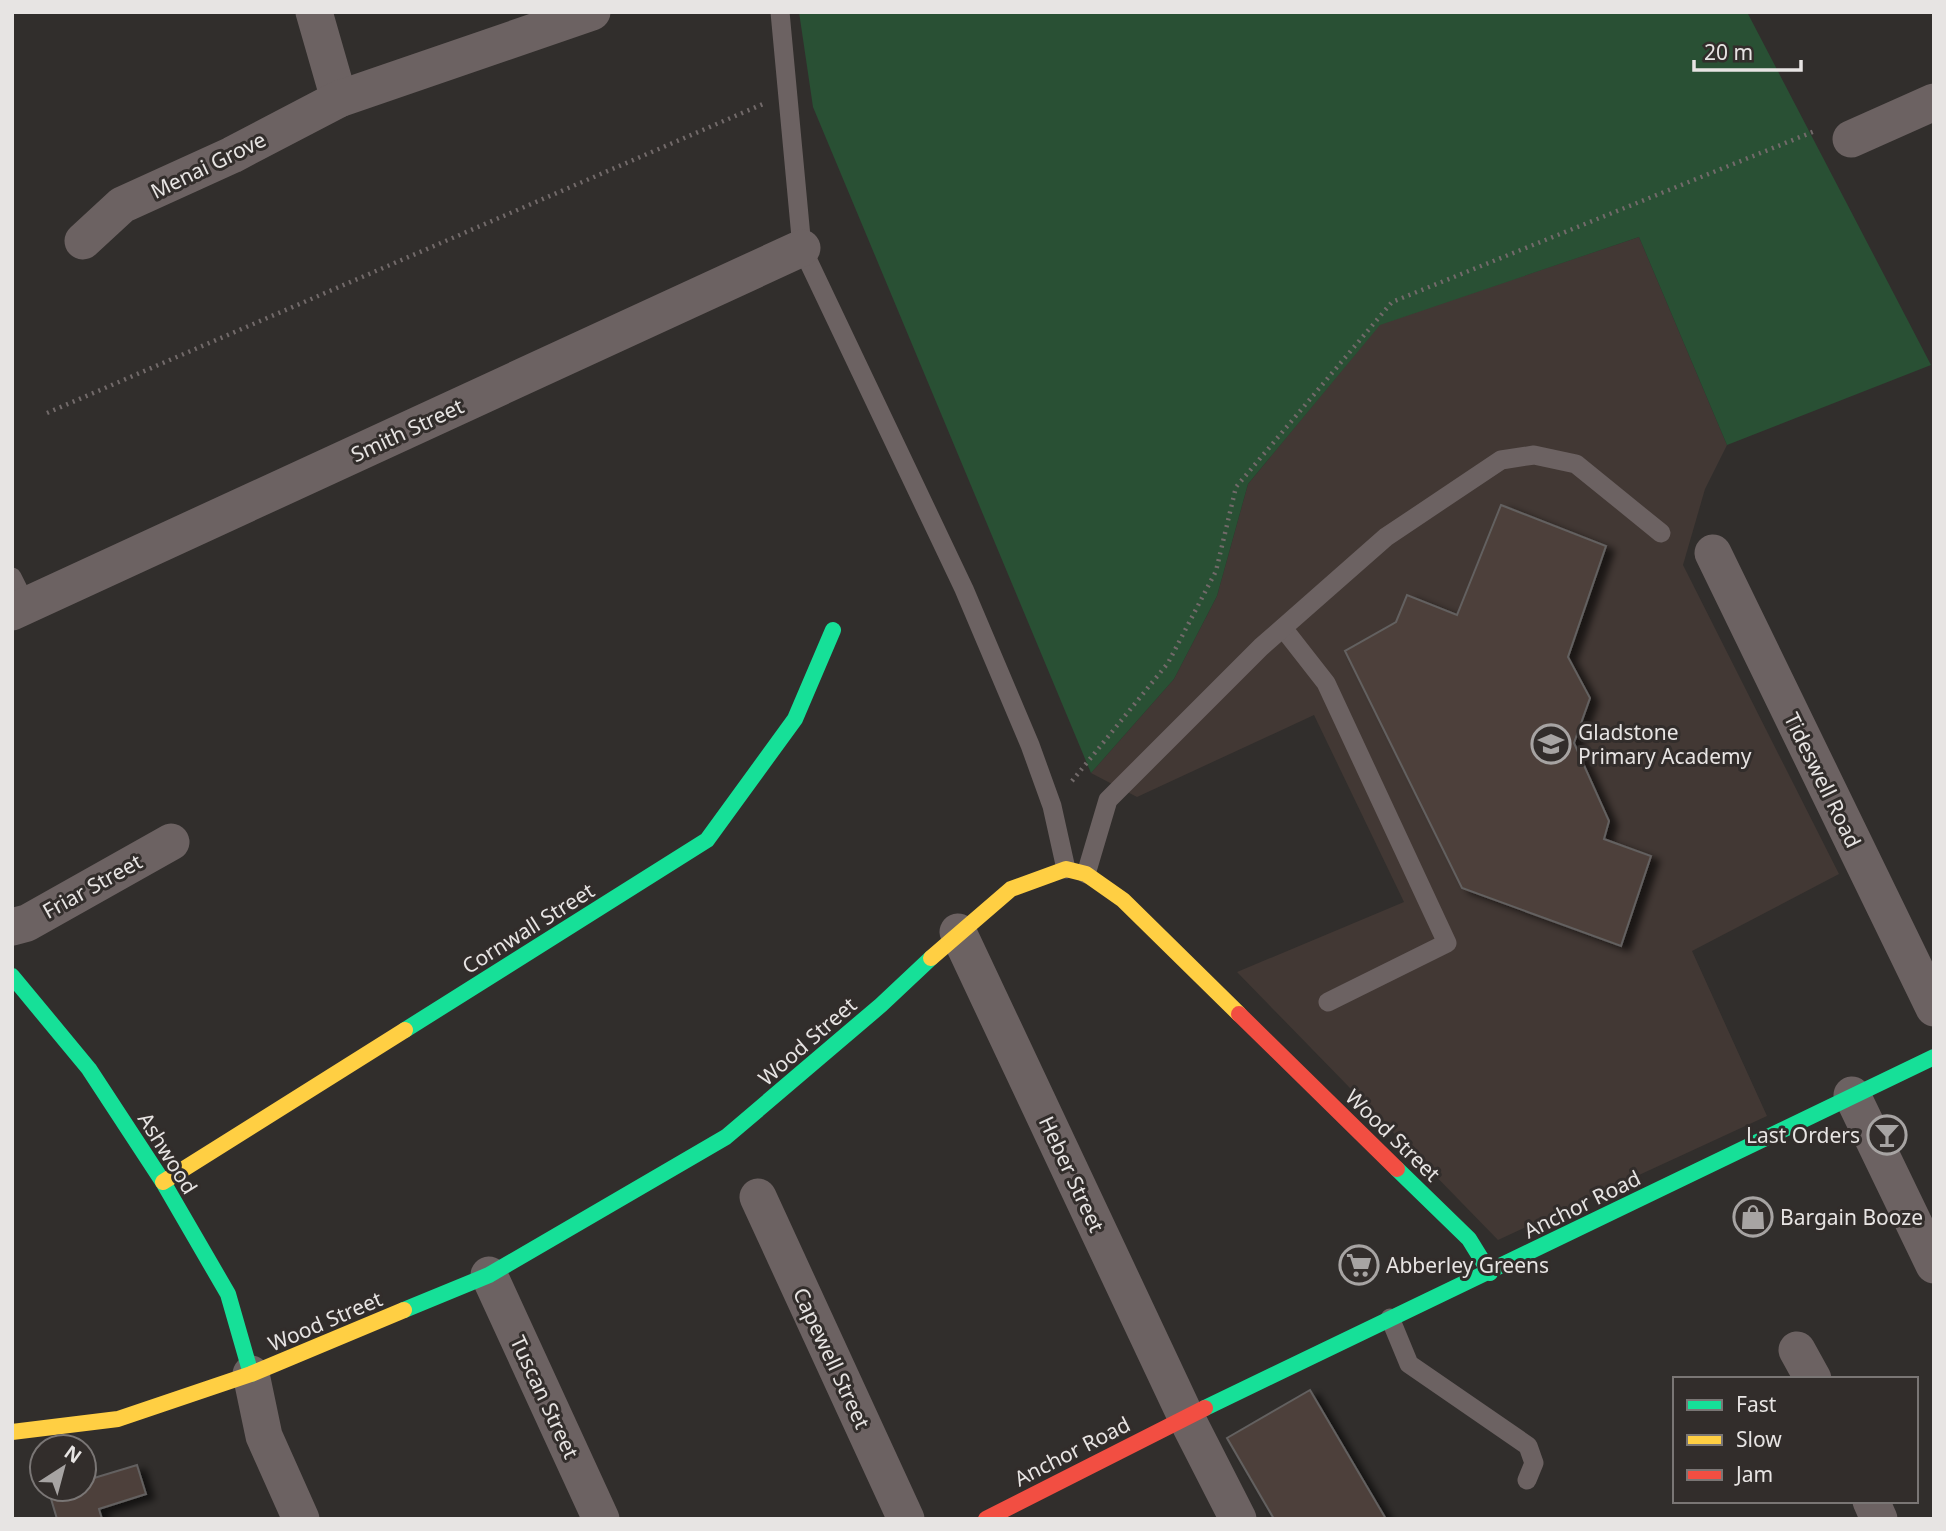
<svg xmlns="http://www.w3.org/2000/svg" width="1946" height="1531" font-family="'Noto Sans',sans-serif">
<style>
.built{fill:#423834}
.green{fill:#295034}
.building{fill:#4e413b;stroke:#636160;stroke-width:2;filter:url(#shadow)}
.lines{fill:none;stroke-linecap:round;stroke-linejoin:round}
.path{stroke:#726a6a;stroke-width:4.5;stroke-dasharray:2 5;stroke-linecap:butt}
.lane{stroke:#6c6262;stroke-width:19}
.street{stroke:#6c6262;stroke-width:37}
.fast{stroke:#16e098;stroke-width:16}
.slow{stroke:#ffcf43;stroke-width:16}
.jam{stroke:#f24e42;stroke-width:16}
.labels{text-anchor:middle;dominant-baseline:central;stroke-width:6;stroke-linejoin:round;paint-order:stroke}
.street-label{font-size:21px;fill:#e7e4e3;stroke:#322d2b}
.poi-label{font-size:21px;fill:#e7e4e3;stroke:#322d2b;text-anchor:start}
</style>
<defs>
<filter id="shadow"><feDropShadow dx="8" dy="4.5" stdDeviation="3.5" flood-color="#0009"/></filter>
</defs>
<rect width="100%" height="100%" fill="#312e2c"/>
<path class="built" d="M1639,237L1727,445L1705,489L1683,565L1839,874L1692,951L1767,1116L1498,1240L1237,972L1404,902L1314,715L1137,797L1091,773L1174,679L1217,596L1248,484L1380,324Z"/>
<path class="green" d="M799,12H1747L1931,365L1727,445L1639,237L1380,325L1248,484L1217,596L1174,679L1091,773L813,107Z"/>
<g class="building">
<path d="M1501,505L1606,546L1568,657L1590,698L1574,743L1609,821L1604,839L1651,856L1621,946L1462,888L1345,651L1396,622L1407,595L1457,615Z"/>
<path d="M1310,1390L1386,1519H1274L1227,1438Z"/>
<path d="M137,1465L146,1494L99,1509L102,1519H57L49,1492L84,1489V1481Z"/>
</g>
<g class="lines">
<g class="path">
<path d="M47,413L763,104"/>
<path d="M1072,781L1168,663L1216,571L1236,487L1392,302L1815,131"/>
</g>
<g class="lane">
<path d="M780,12L802,248L964,589L1030,745L1052,806L1066,869"/>
<path d="M12,577L26,605"/>
<path d="M1283,628L1326,683L1447,943L1328,1002"/>
<path d="M1086,874L1108,800L1261,647L1386,537L1501,460L1534,455L1576,464L1661,533"/>
<path d="M1390,1318L1409,1364L1528,1446L1534,1463L1527,1480"/>
</g>
<g class="street">
<path d="M314,12L339,99"/>
<path d="M1851,139L1934,102"/>
<path d="M83,241L122,205L232,155L339,99L592,12"/>
<path d="M1713,553L1934,1008"/>
<path d="M12,612L802,248"/>
<path d="M12,927L27,923L171,842"/>
<path d="M958,932L1186,1417L1238,1519"/>
<path d="M1852,1095L1934,1265"/>
<path d="M758,1197L906,1519"/>
<path d="M489,1275L601,1519"/>
<path d="M1797,1350L1813,1379"/>
<path d="M251,1374L264,1436L301,1519"/>
<path d="M1871,1501L1879,1519"/>
</g>
<g class="fast">
<path d="M12,976L89,1069L163,1182L228,1294L251,1374"/>
<path d="M405,1030L707,840L795,719L833,630"/>
<path d="M1397,1169L1469,1239L1490,1273"/>
<path d="M404,1310L489,1275L726,1137L881,1005L931,958"/>
<path d="M1205,1408L1934,1057"/>
</g>
<g class="slow">
<path d="M931,958L1011,889L1066,869L1086,874L1123,900L1239,1014"/>
<path d="M163,1182L405,1030"/>
<path d="M12,1432L118,1419L251,1374L404,1310"/>
</g>
<g class="jam">
<path d="M1239,1014L1397,1169"/>
<path d="M986,1519L1205,1408"/>
</g>
</g>
<defs>
<g id="school-ring" transform="scale(2.0125)"><circle r="9.5" fill="#322d2b" stroke="#a7a4a3" stroke-width="1.5"/><path d="M0-5L7-2L0 1L-7-2ZM-4 1L0 2.5L4 1V4Q0 6-4 4Z" fill="#a7a4a3"/></g>
<g id="bar-ring" transform="scale(2.0125)"><circle r="9.5" fill="#322d2b" stroke="#a7a4a3" stroke-width="1.5"/><path d="M-6-5H6L.8 .8V4.5H3.5V6h-7V4.5H-.8V.8Z" fill="#a7a4a3"/></g>
<g id="shop-ring" transform="scale(2.0125)"><circle r="9.5" fill="#322d2b" stroke="#a7a4a3" stroke-width="1.5"/><path d="M-5-2.5h2.3a2.7 3.5 0 0 1 5.4 0H5L5.5 6h-11ZM-1.5-2.5h3a1.5 2.3 0 0 0-3 0Z" fill="#a7a4a3"/></g>
<g id="supermarket-ring" transform="scale(2.0125)"><circle r="9.5" fill="#322d2b" stroke="#a7a4a3" stroke-width="1.5"/><path d="M-6-5.5h2.5l.6 2H6L4.5 2H-2.5L-4.4-4H-6ZM-1.5 3.2a1.3 1.3 0 1 0 .1 0ZM3 3.2a1.3 1.3 0 1 0 .1 0Z" fill="#a7a4a3"/></g>
</defs>
<g fill-rule="evenodd">
<use href="#school-ring" x="1551" y="744"/>
<use href="#bar-ring" x="1887" y="1135"/>
<use href="#shop-ring" x="1753" y="1217"/>
<use href="#supermarket-ring" x="1359" y="1265"/>
</g>
<g class="labels">
<g class="street-label">
<text transform="translate(208 165) rotate(-26)">Menai Grove</text>
<text transform="translate(407 430) rotate(-25)">Smith Street</text>
<text transform="translate(1823 780) rotate(64)">Tideswell Road</text>
<text transform="translate(92 886) rotate(-29)">Friar Street</text>
<text transform="translate(528 928) rotate(-32)">Cornwall Street</text>
<text transform="translate(807 1041) rotate(-41)">Wood Street</text>
<text transform="translate(1393 1135) rotate(44)">Wood Street</text>
<text transform="translate(168 1153) rotate(58)">Ashwood</text>
<text transform="translate(1072 1174) rotate(65)">Heber Street</text>
<text transform="translate(1582 1204) rotate(-26)">Anchor Road</text>
<text transform="translate(325 1321) rotate(-23)">Wood Street</text>
<text transform="translate(832 1358) rotate(65)">Capewell Street</text>
<text transform="translate(545 1397) rotate(65)">Tuscan Street</text>
<text transform="translate(1072 1451) rotate(-27)">Anchor Road</text>
</g>
<g class="poi-label">
<text x="1578" y="732">Gladstone<tspan x="1578" dy="24">Primary Academy</tspan></text>
<text x="1860" y="1135" text-anchor="end">Last Orders</text>
<text x="1780" y="1217">Bargain Booze</text>
<text x="1386" y="1265">Abberley Greens</text>
</g>
</g>
<rect width="1946" height="1531" fill="none" stroke="#e7e4e3" stroke-width="28"/>
<rect x="1673" y="1377" width="245" height="126" fill="#322d2b" stroke="#7a7675" stroke-width="2"/>
<rect x="1687" y="1400" width="35" height="10" fill="#16e098" stroke="#7a7675" stroke-width="2"/>
<text x="1736" y="1412" font-size="21" fill="#e7e4e3">Fast</text>
<rect x="1687" y="1435" width="35" height="10" fill="#ffcf43" stroke="#7a7675" stroke-width="2"/>
<text x="1736" y="1447" font-size="21" fill="#e7e4e3">Slow</text>
<rect x="1687" y="1470" width="35" height="10" fill="#f24e42" stroke="#7a7675" stroke-width="2"/>
<text x="1736" y="1482" font-size="21" fill="#e7e4e3">Jam</text>
<g transform="translate(63 1468) rotate(36)"><circle r="33" fill="#322d2b" stroke="#7a7675" stroke-width="2"/>
<path d="M0-5L12 26L0 18L-12 26Z" fill="#a7a4a3"/>
<text y="-10" font-size="19" font-weight="bold" text-anchor="middle" fill="#e7e4e3">N</text>
</g>
<path d="M1694 60v10h107v-10" fill="none" stroke="#e7e4e3" stroke-width="3.5"/>
<text x="1704" y="60" font-size="21" fill="#e7e4e3" stroke="#322d2b" stroke-width="5" paint-order="stroke">20 m</text>
</svg>
